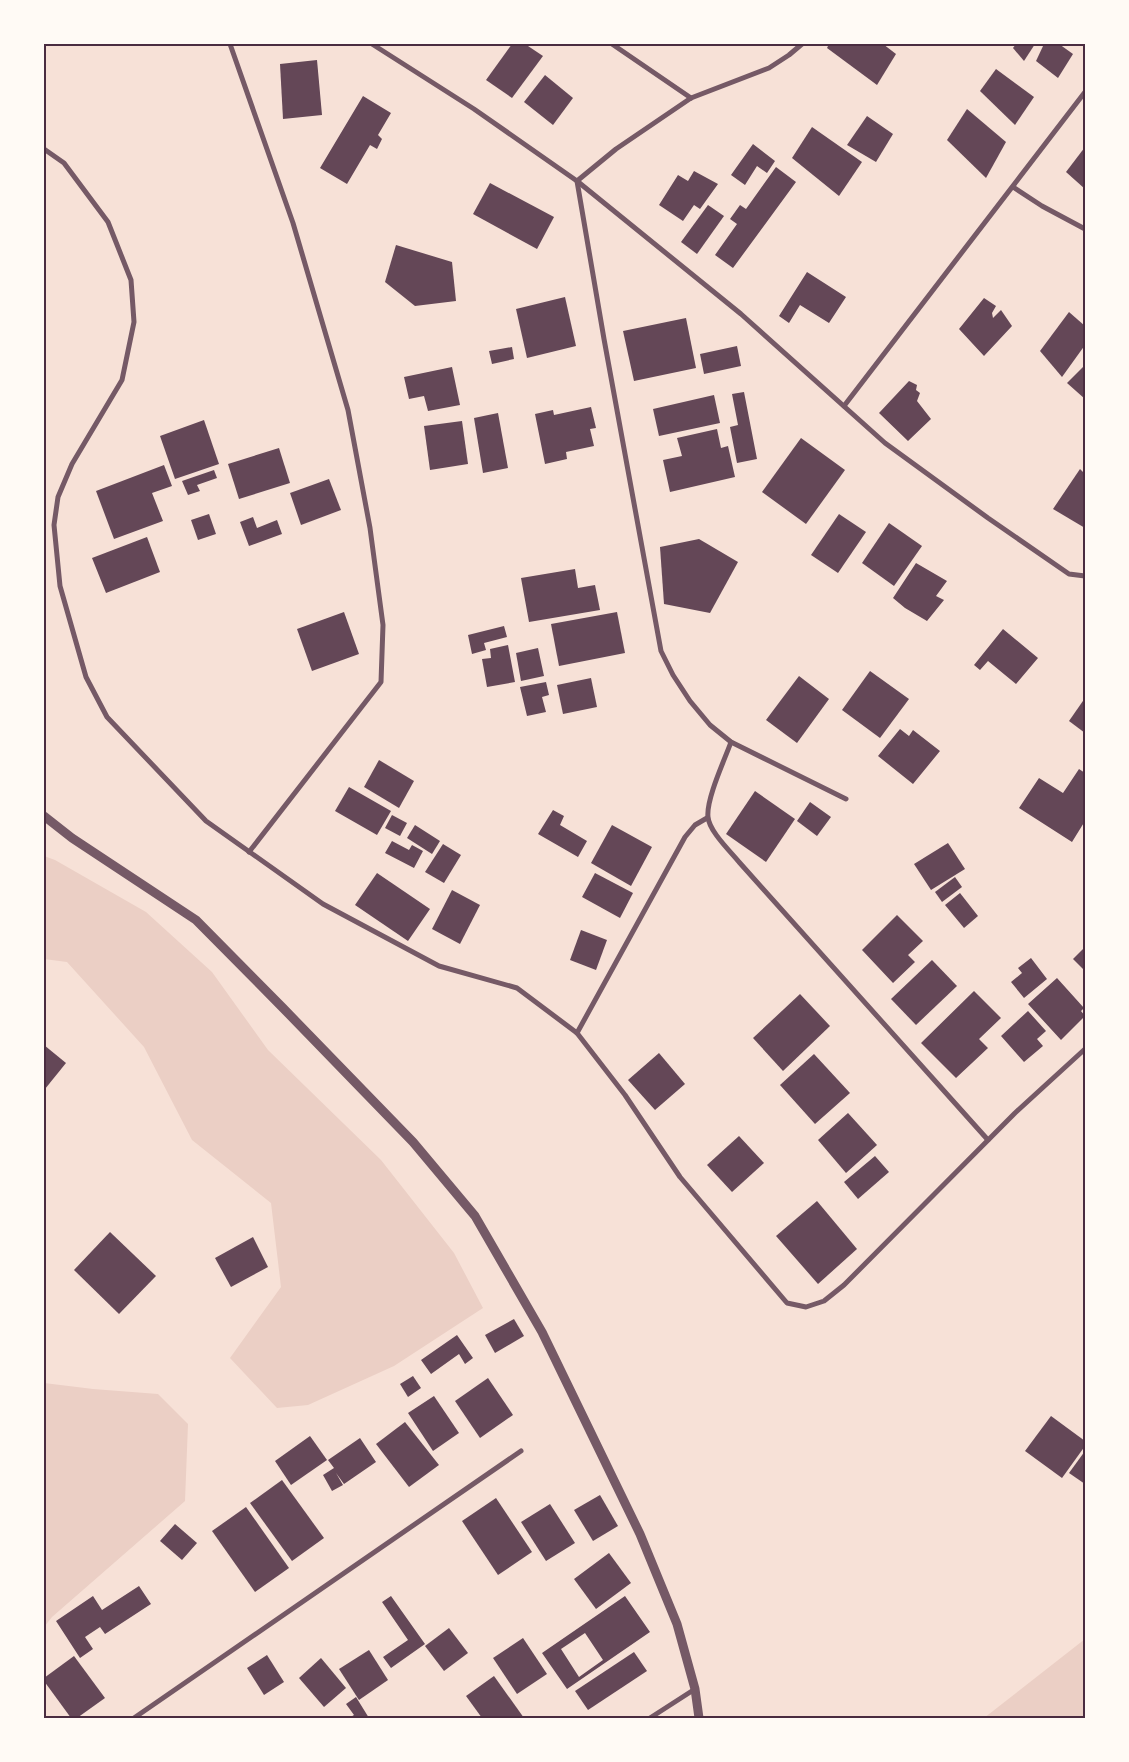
<svg xmlns="http://www.w3.org/2000/svg" width="1129" height="1762" font-family="Helvetica,sans-serif">
<style>
.green{fill:#ebcfc5}
.building{fill:#644757;fill-rule:evenodd}
.lines{fill:none;stroke-linecap:round;stroke-linejoin:round}
.minor{stroke:#755966;stroke-width:5}
.tertiary{stroke:#755966;stroke-width:9}
.neatline{fill:none;stroke:#4a2c40;stroke-width:2}
</style>
<rect width="100%" height="100%" fill="#f7e1d7"/>
<g class="green">
<path d="M44,856L55,860L146,912L212,972L268,1050L381,1160L454,1253L483,1308L394,1366L308,1405L277,1408L230,1358L281,1287L271,1203L192,1140L144,1047L67,962L44,959Z"/>
<path d="M44,1383L93,1389L158,1394L188,1424L185,1501L52,1617L44,1627Z"/>
<path d="M1085,1639V1718H984Z"/>
</g>
<g class="building">
<path d="M512,44H525L543,56L512,98L486,80Z"/>
<path d="M829,44H883L896,54L877,85L827,48Z"/>
<path d="M1016,44H1035L1024,61L1013,48Z"/>
<path d="M1044,44H1059L1073,54L1058,78L1036,61Z"/>
<path d="M317,60L322,115L283,119L280,64Z"/>
<path d="M996,69L1034,97L1015,125L980,91Z"/>
<path d="M545,75L573,98L553,125L524,102Z"/>
<path d="M363,96L391,113L378,135L382,139L377,149L370,145L347,184L320,168Z"/>
<path d="M967,109L1006,142L986,178L947,140Z"/>
<path d="M867,116L893,134L876,162L847,145Z"/>
<path d="M812,127L862,162L839,196L792,158Z"/>
<path d="M753,144L775,161L767,173L757,166L745,185L731,175Z"/>
<path d="M1085,147V189L1066,172Z"/>
<path d="M776,167L796,182L733,268L715,255L737,224L730,219L740,205L746,209Z"/>
<path d="M694,171L718,184L700,209L694,205L683,221L659,205L678,175L688,181Z"/>
<path d="M490,183L554,217L537,249L473,214Z"/>
<path d="M708,205L724,216L697,254L681,242Z"/>
<path d="M396,245L452,262L456,301L415,306L385,282Z"/>
<path d="M807,272L846,297L829,323L800,305L789,323L779,316Z"/>
<path d="M565,297L576,346L527,358L516,309Z"/>
<path d="M984,298L996,306L992,313L993,318L1001,310L1012,326L984,356L959,329Z"/>
<path d="M1069,312L1085,326V345L1062,377L1040,351Z"/>
<path d="M686,318L696,368L634,381L623,331Z"/>
<path d="M737,346L741,366L704,374L700,354Z"/>
<path d="M512,347L514,359L492,364L489,351Z"/>
<path d="M1085,365V399L1067,383Z"/>
<path d="M452,367L460,405L428,411L424,396L409,399L404,377Z"/>
<path d="M909,381L917,385L916,390L920,393L917,401L931,419L908,441L879,413Z"/>
<path d="M744,392L757,459L737,463L730,427L738,425L732,394Z"/>
<path d="M714,395L720,423L659,436L653,409Z"/>
<path d="M591,407L596,428L590,429L594,446L566,452L567,459L545,464L535,414L553,410L554,415Z"/>
<path d="M498,413L508,468L483,473L474,418Z"/>
<path d="M204,420L219,464L175,479L160,436Z"/>
<path d="M462,421L468,464L430,470L424,426Z"/>
<path d="M717,429L721,448L728,446L735,477L670,492L663,460L682,456L677,438Z"/>
<path d="M801,438L845,470L806,524L762,492Z"/>
<path d="M279,448L290,483L239,499L228,464Z"/>
<path d="M164,465L172,486L152,493L163,521L114,539L96,491Z"/>
<path d="M1080,469L1085,474V528L1053,509Z"/>
<path d="M214,470L217,478L197,485L200,491L188,495L182,481Z"/>
<path d="M329,479L341,510L301,525L290,493Z"/>
<path d="M209,514L216,534L198,540L191,520Z"/>
<path d="M839,514L866,532L838,573L811,555Z"/>
<path d="M253,517L257,528L277,520L282,534L249,546L240,522Z"/>
<path d="M889,523L922,546L894,586L862,563Z"/>
<path d="M147,537L160,572L106,593L92,558Z"/>
<path d="M699,539L738,562L710,613L664,604L660,547Z"/>
<path d="M916,563L947,581L936,596L944,600L927,621L905,608L893,598Z"/>
<path d="M575,569L578,588L595,585L600,610L529,622L521,578Z"/>
<path d="M344,612L359,654L312,671L297,629Z"/>
<path d="M617,612L625,653L559,666L551,624Z"/>
<path d="M504,626L507,637L484,643L486,650L472,654L468,635Z"/>
<path d="M1003,629L1038,658L1016,684L988,661L980,670L974,665Z"/>
<path d="M508,645L515,682L487,687L482,659L491,658L490,649Z"/>
<path d="M538,648L544,676L521,681L516,653Z"/>
<path d="M870,671L909,699L880,738L842,710Z"/>
<path d="M799,676L829,699L797,743L766,720Z"/>
<path d="M591,678L597,707L563,714L557,685Z"/>
<path d="M546,682L549,695L542,697L546,712L527,716L520,687Z"/>
<path d="M1085,698V733L1069,721Z"/>
<path d="M900,729L909,736L913,730L940,751L913,784L878,756Z"/>
<path d="M379,760L414,781L399,808L364,787Z"/>
<path d="M1079,769L1085,773V821L1072,842L1019,808L1039,778L1063,793Z"/>
<path d="M349,787L391,811L377,835L335,811Z"/>
<path d="M755,791L795,819L766,862L726,834Z"/>
<path d="M810,802L831,817L817,836L797,821Z"/>
<path d="M553,810L564,816L560,825L587,841L578,857L538,834Z"/>
<path d="M392,815L407,823L400,836L385,828Z"/>
<path d="M415,825L440,841L432,854L407,838Z"/>
<path d="M612,825L652,847L631,886L591,863Z"/>
<path d="M392,841L409,850L412,845L423,851L414,868L385,853Z"/>
<path d="M948,843L965,869L931,890L914,864Z"/>
<path d="M443,844L461,855L444,883L425,872Z"/>
<path d="M377,873L430,909L408,941L355,905Z"/>
<path d="M595,873L633,893L620,918L582,897Z"/>
<path d="M955,877L962,887L942,902L935,892Z"/>
<path d="M452,890L480,905L460,944L432,929Z"/>
<path d="M960,893L978,916L964,928L945,905Z"/>
<path d="M897,915L923,941L908,955L915,962L893,983L862,950Z"/>
<path d="M581,930L607,940L596,970L570,960Z"/>
<path d="M1085,947V971L1073,959Z"/>
<path d="M1031,958L1047,979L1024,998L1011,982L1022,973L1018,968Z"/>
<path d="M932,960L957,986L916,1025L891,999Z"/>
<path d="M1057,978L1084,1008L1081,1011L1085,1016L1061,1040L1028,1004Z"/>
<path d="M974,991L1001,1018L979,1039L988,1048L956,1078L921,1043Z"/>
<path d="M800,994L830,1026L783,1071L753,1038Z"/>
<path d="M1028,1011L1046,1031L1037,1039L1043,1046L1024,1062L1001,1036Z"/>
<path d="M44,1045L66,1063L45,1089L44,1088Z"/>
<path d="M659,1053L685,1084L655,1110L628,1080Z"/>
<path d="M814,1054L850,1093L815,1124L780,1085Z"/>
<path d="M848,1113L877,1145L846,1173L818,1140Z"/>
<path d="M739,1136L764,1163L732,1192L707,1165Z"/>
<path d="M875,1156L889,1172L858,1199L844,1182Z"/>
<path d="M817,1201L857,1249L818,1284L776,1236Z"/>
<path d="M110,1232L156,1276L119,1314L74,1270Z"/>
<path d="M253,1237L268,1267L231,1287L215,1258Z"/>
<path d="M514,1319L524,1336L495,1353L485,1335Z"/>
<path d="M457,1335L473,1358L465,1364L459,1354L431,1374L421,1360Z"/>
<path d="M413,1376L421,1388L408,1397L400,1384Z"/>
<path d="M488,1378L513,1415L480,1438L455,1401Z"/>
<path d="M434,1396L459,1433L433,1451L408,1413Z"/>
<path d="M1051,1416L1085,1441V1446L1062,1478L1025,1451Z"/>
<path d="M405,1422L439,1465L409,1487L376,1444Z"/>
<path d="M310,1436L327,1460L291,1485L275,1461Z"/>
<path d="M360,1438L376,1462L344,1484L336,1473L343,1485L332,1491L323,1475L334,1468L328,1460Z"/>
<path d="M1085,1451V1484L1069,1473Z"/>
<path d="M282,1480L324,1538L292,1561L250,1503Z"/>
<path d="M600,1495L618,1526L593,1541L574,1510Z"/>
<path d="M496,1498L532,1552L498,1575L462,1521Z"/>
<path d="M550,1504L575,1543L546,1561L521,1522Z"/>
<path d="M246,1507L289,1568L255,1592L212,1531Z"/>
<path d="M175,1524L197,1543L182,1560L160,1541Z"/>
<path d="M609,1553L631,1583L596,1609L574,1579Z"/>
<path d="M139,1586L151,1604L105,1634L100,1627L85,1637L93,1649L80,1658L56,1621L93,1596L102,1610Z"/>
<path d="M391,1596L425,1644L391,1668L383,1657L408,1640L382,1602Z"/>
<path d="M625,1596L650,1632L567,1689L542,1653ZM585,1633L603,1660L579,1677L561,1649Z"/>
<path d="M449,1628L468,1653L444,1671L425,1646Z"/>
<path d="M523,1638L547,1674L517,1694L493,1658Z"/>
<path d="M369,1650L388,1680L359,1700L339,1669Z"/>
<path d="M634,1652L647,1671L588,1710L575,1691Z"/>
<path d="M267,1655L284,1682L264,1695L247,1668Z"/>
<path d="M74,1656L105,1698L77,1718H71L44,1681V1678Z"/>
<path d="M321,1658L346,1688L324,1707L299,1678Z"/>
<path d="M494,1676L524,1718H482L466,1696Z"/>
<path d="M356,1697L369,1718H349L354,1715L346,1704Z"/>
</g>
<g class="lines">
<g class="minor">
<path d="M230,44L293,223L348,410L370,528L383,625L381,682L249,852"/>
<path d="M372,44L474,109L577,181L741,314L885,443L988,518L1069,574L1085,576"/>
<path d="M612,44L691,98"/>
<path d="M802,44L789,55L769,68L691,98L616,149L577,181L604,339L661,651L673,675L690,701L710,725L731,742L846,799"/>
<path d="M44,149L64,163L108,222L131,280L134,322L122,380L72,464L58,497L54,525L60,586L86,677L107,717L206,821L323,904L439,966L517,988L577,1033L625,1095L680,1177L787,1303L806,1307L824,1301L844,1285L1015,1113L1085,1049"/>
<path d="M1013,187L1042,206L1085,229"/>
<path d="M844,406L1085,92"/>
<path d="M731,742C725,759 706,799 708,817C709,831 730,851 739,862L988,1140"/>
<path d="M577,1033L685,837L695,825L707,818"/>
<path d="M134,1718L521,1451"/>
<path d="M650,1718L695,1689"/>
</g>
<path class="tertiary" d="M44,816L72,838L196,920L283,1008L413,1142L475,1216L542,1332L640,1534L677,1624L695,1689L699,1718"/>
</g>
<rect width="1129" height="1762" fill="none" stroke="#fffaf5" stroke-width="90"/>
<rect x="45" y="45" width="1039" height="1672" class="neatline"/>
</svg>
